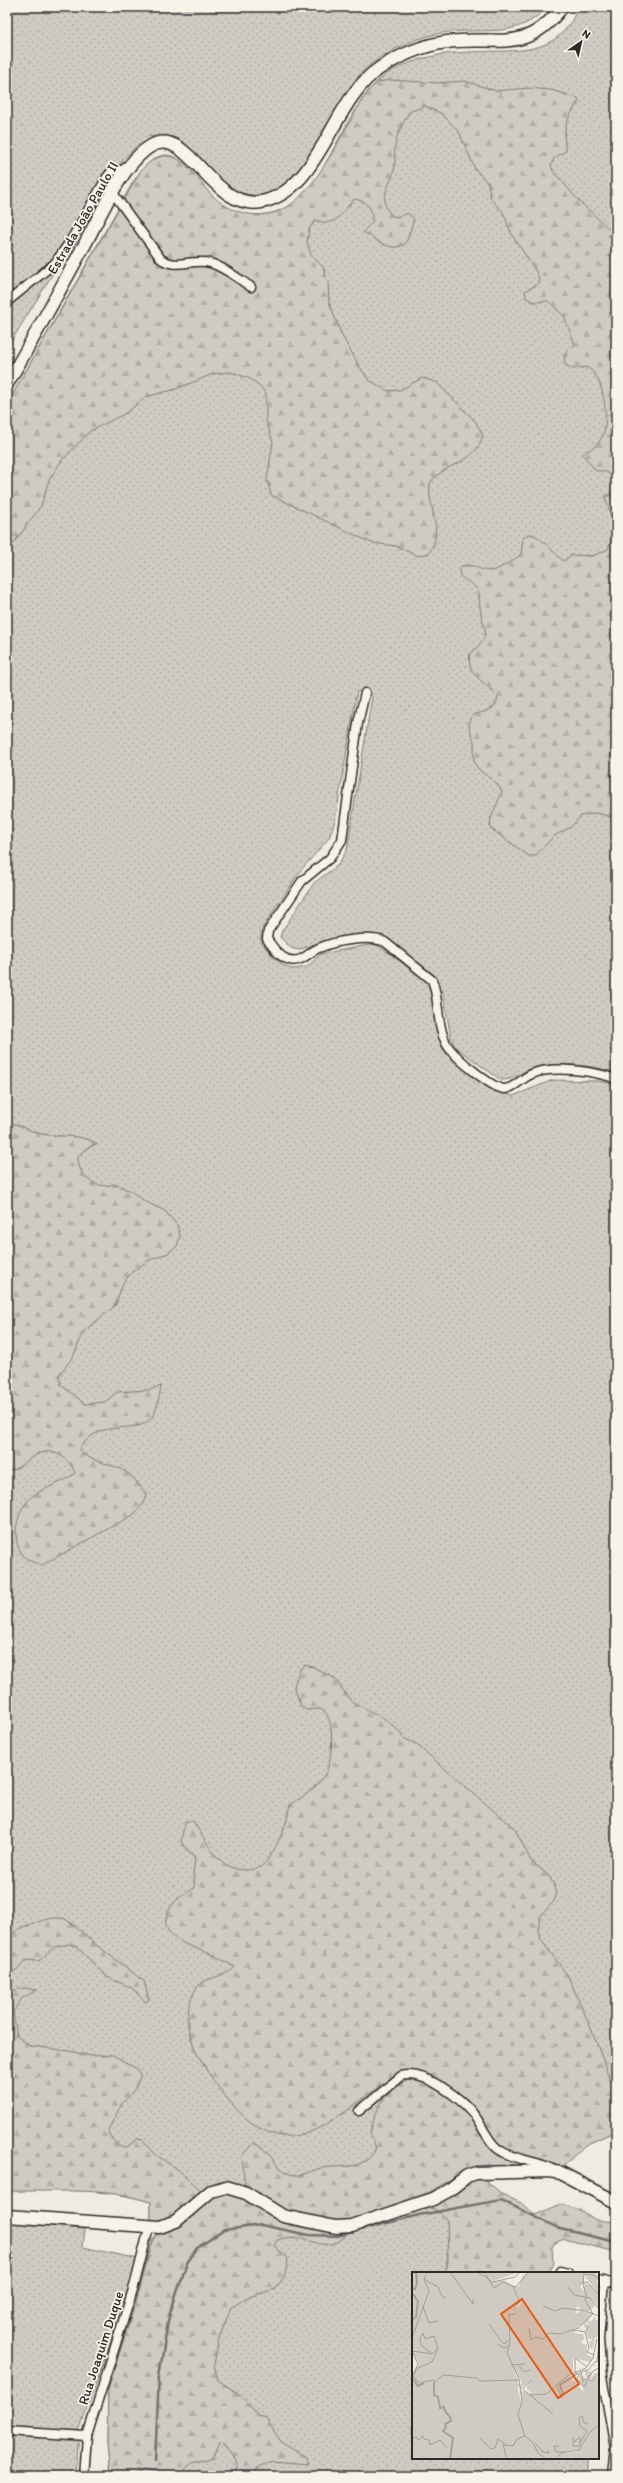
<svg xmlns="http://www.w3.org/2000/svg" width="623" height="2483" font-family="Itim,sans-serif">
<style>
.grass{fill:url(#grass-dots);stroke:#7d7b76}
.forest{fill:url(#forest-firs);stroke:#7d7b76}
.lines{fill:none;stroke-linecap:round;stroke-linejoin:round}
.stream{stroke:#74726e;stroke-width:2.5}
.street-casing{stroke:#2b2b2b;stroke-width:11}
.secondary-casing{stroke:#2b2b2b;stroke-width:15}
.street{stroke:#f7f3e8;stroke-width:8}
.secondary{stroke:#f7f3e8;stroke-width:12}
.labels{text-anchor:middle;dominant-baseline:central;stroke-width:3.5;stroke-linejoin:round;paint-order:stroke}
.street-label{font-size:14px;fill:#2b2b2b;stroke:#f7f3e8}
.inset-river{fill:none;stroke:#a4a29a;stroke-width:2}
.inset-road{fill:none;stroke:#a19e98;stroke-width:1}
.view{fill:#e8590c;fill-opacity:0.15;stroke:#e8590c;stroke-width:2}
.inset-edge{fill:none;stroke:#2b2b2b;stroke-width:2}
</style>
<defs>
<pattern id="grass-dots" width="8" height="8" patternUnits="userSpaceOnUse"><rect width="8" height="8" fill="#cfcbc2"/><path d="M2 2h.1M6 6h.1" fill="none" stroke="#b2aea7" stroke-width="1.8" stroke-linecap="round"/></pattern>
<pattern id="forest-firs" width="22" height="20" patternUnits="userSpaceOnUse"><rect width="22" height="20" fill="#cfcbc2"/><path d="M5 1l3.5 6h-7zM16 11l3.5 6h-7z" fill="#b2aea7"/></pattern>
</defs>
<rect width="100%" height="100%" fill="#efebe0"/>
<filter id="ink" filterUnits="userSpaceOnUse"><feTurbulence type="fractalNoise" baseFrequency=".025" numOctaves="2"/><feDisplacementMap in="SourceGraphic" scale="8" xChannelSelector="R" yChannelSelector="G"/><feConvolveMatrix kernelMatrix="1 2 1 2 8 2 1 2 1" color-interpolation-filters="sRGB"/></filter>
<g filter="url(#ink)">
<g class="grass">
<path d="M7,7H547C518,39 487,28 449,32C421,35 393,48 371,64C331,93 315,188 262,195C212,201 196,127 146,137L124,158L7,348Z"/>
<path d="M578,7H616V1073C595,1065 554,1061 533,1068C521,1071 514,1081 501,1080L455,1047L451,1037L441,983L433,974L396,945L379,936L367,934L321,942L298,950L291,948L280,937L282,931L314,883L338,865L347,850L372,696L357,691L335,821L329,838L301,870L265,924L261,932V942L273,957L284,966L293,969L307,967L321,954L374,944L382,948L429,983L442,1047L450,1058L496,1091L513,1096L553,1080L599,1081L616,1085V2131L585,2145L560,2169L466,2170L430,2192L245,2188L233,2182H216L151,2224V2202C104,2188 56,2190 7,2191V404L133,182C174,121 188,179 220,203C237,215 259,218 278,211C330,195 343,94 395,69C417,58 443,53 468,52C513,49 558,60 578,7Z"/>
<path d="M245,2197C319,2251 349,2230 428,2208C435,2207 442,2211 446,2218C450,2224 448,2265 445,2273H413V2458H587V2476H110L107,2442L108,2389L153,2240L157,2235Z"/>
<path d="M7,2222L85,2229L83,2247L138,2259L118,2322L79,2431L76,2476H7Z"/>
</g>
<g class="forest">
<path d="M391,80L438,83L465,81L496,91L528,88L551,90L578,98L579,102C566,118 562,131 566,151L554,158L551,165L553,171L579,201L612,232L616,244V478L604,471H596L583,455C586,449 596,450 602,437C610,422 604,373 586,367L574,369L565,365L564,355L575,344L564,316L548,301L534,302L526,298L525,291L538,284L539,279L536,271L512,235L503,212L491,199L488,183L475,169L459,132L442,114L425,106L409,112C404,123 396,134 395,146C394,155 396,163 394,171C390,185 377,202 391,214C396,219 402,216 408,213L414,219L406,243C391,255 376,238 363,232L372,222C373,208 368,201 354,199C343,211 336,229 316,220L309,229L307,242L311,255L323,267L328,283L329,302L342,336L361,369L369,380L388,391L400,390L422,378L436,382L475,421L483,435C473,468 450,458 430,483C427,508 445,530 429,553L418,556L396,546L372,543L271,495L267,479L273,442L266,421V394L260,386L249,378L230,372L213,374L176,389L146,397L126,413L90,431L62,460L49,480L41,506L7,552V404L141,170C178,131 194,183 220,202C231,210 244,214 257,215C267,215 281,212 289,206C321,184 346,124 368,91L378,82Z"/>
<path d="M616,485V818L596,813L581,816L571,827L554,836L535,856H529L490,828L491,818L502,792C496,776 478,776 474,761C473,755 475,748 474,742C473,736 468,728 469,721C472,708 496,718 498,696C487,683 465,675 470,654C494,632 483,633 480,607C479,601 480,595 477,589C473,583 465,581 460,576L459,568C470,560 478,571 490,571C497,571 515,560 521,554L523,538L529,534C542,535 553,554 564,561L571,555L593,556L608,549L615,528L605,497L613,492Z"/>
<path d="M7,1122C19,1124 30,1132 43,1134C63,1138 79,1133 97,1144L85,1149L78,1157C78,1177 95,1190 114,1184L131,1191L144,1201L165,1211L177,1225L180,1236L177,1246L168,1253L149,1260L133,1271L123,1283L115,1306L84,1331L73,1357L59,1375L61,1385L85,1404L105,1402L117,1392L149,1390L161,1386C159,1397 158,1408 152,1417C139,1437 99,1415 79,1450C95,1465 108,1461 124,1471C133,1476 139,1485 146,1494L143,1504L133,1515L42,1565C37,1563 31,1562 27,1559C8,1545 16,1507 34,1495C47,1486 62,1484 75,1473C70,1460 56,1448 40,1453C28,1457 22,1469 7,1471Z"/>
<path d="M305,1665L313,1667L334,1678L351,1701L385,1719L400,1732L403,1738L416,1744L515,1829L531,1861L549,1876L554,1885L556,1896L554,1901L540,1917L538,1930L541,1940L568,1976L593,2033L616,2096V2131L585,2145L560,2169C545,2164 508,2155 498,2146C492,2140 488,2130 483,2123C474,2112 426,2074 413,2071C400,2069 391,2078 381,2085C329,2123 287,2168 232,2104C216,2085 197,2060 190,2035C185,2020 188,1992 203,1982C213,1976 225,1977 235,1967C226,1962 217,1957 208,1953C192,1946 159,1939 167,1915C172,1901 182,1895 195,1888L193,1874L195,1858L181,1842L185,1821H193C207,1842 218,1871 247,1870C253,1869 260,1869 264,1864C273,1854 282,1835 286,1823C288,1817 288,1811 290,1805C304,1796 316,1789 325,1774C332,1763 336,1721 324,1711C319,1707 313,1710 306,1710L301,1706L294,1686L300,1669Z"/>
<path d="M53,1918H63L73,1924L95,1944L144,1981L149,2000L145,2002L132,1988L107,1977L77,1947L69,1944L54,1947L39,1961L26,1960L19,1968L7,1975C7,1966 5,1953 7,1943C11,1926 39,1922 53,1918Z"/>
<path d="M24,1988L37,1990L22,1998L13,2012L17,2036L30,2046L70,2051L90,2056L113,2055L137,2069L141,2074L135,2089L123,2102L108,2130C111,2139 116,2146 126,2147L138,2139L143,2140L155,2154L183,2174L202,2191L173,2217L151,2224V2202L116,2193L97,2191H7V1992Z"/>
<path d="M412,2079L421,2080L443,2091L470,2113L488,2142L536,2165L466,2170L430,2192L343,2222C304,2223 277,2206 245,2188L242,2156L253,2143C270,2148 273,2167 290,2174C300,2178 312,2170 322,2168C342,2165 366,2171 376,2148L370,2134C375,2110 386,2086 412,2079Z"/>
<path d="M483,2178L502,2194L521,2203L535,2215L561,2204L580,2210L596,2220L616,2222V2252L564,2239L555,2243L552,2247L553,2263L548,2273H485L480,2271L475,2273H445L448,2261L447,2219L433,2208L420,2210L445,2199L474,2179Z"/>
<path d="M221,2191L245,2197L274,2218L291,2225L325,2231H350C325,2263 304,2226 276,2241L274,2246L287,2257L288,2262L284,2277L275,2289L246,2298L231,2308L219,2338L214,2365L218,2380L239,2394L260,2417L266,2419L282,2443L306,2457L309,2464L272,2461L258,2467L254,2476H234C234,2473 237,2470 237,2467C237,2460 226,2442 220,2441L214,2457L192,2463L178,2476H168L143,2470L131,2476H110L107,2442L108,2389L139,2292L151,2247L157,2235L178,2225Z"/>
</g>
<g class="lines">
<path class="stream" d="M155,2461L159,2376L169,2316L187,2263L197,2248L224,2230L261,2225L309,2235L337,2236L419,2215L501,2200L560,2229L616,2242"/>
<g class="street-casing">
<g id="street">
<path d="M113,193L161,259C177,270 193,258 210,263C224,267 239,279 251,287"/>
<path d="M7,302L55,263L71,240L107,177L112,171L128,169"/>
<path d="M365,693L358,723L342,840L330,858L302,881L268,931L267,939C275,951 287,967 303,958C308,955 313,950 319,948C335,941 369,935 385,942L432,980C440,1000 436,1024 446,1043C451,1054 492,1089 505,1089C515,1088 523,1077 532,1074C552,1065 595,1071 616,1079"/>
<path d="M359,2111L401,2076C424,2069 465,2100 477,2119C484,2129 488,2141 498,2149C515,2161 537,2160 555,2170"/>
<path d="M560,2271L568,2273"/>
<path d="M598,2280L616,2284"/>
<path d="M604,2281L599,2340L602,2377L615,2448L612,2476"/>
<path d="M7,2431L87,2436"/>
<path d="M84,2476L87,2436L135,2283L149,2228"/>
</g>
</g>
<g class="secondary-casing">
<g id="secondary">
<path d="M7,384C34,338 59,291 85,244C100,216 123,162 151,146C188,124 212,211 261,202C321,190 331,100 380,68C399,56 424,45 447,42C497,35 525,56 562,7"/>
<path d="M7,2216L160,2227L176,2221L211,2191L226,2187L246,2193L283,2216L336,2227L352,2226L433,2199L448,2191L467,2176L476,2173L549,2171L561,2173L616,2202"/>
</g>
</g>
<use href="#street" class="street"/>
<use href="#secondary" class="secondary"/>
</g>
</g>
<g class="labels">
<g class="street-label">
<text transform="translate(83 218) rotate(-60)">Estrada João Paulo II</text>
<text transform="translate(101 2348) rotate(-72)">Rua Joaquim Duque</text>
</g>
</g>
<g transform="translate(412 2272)">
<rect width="187" height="187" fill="#efebe0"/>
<path d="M0,0H14L12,5L15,0H107L82,9L69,4L80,10L92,8L101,14L108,30L103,35L101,44L109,30L102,15H107L111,4L116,0H180L172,2V9L166,14L172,19V11L180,14L187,22V35L179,26L183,34L178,39L166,38L168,36L165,34L163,42L170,39L181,42L175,47L178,50L183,45L185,46L182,47L187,49V64L183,66L181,76L179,77L177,71L181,67H176L174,60L176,51L174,50L161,57L164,62H171L172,67L169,71L175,73V83L181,86L178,90L161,86V100L154,107L159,111L161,107L171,120V115L167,108L168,101L174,108L177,104L174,105L173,99L180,100L176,110L181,108L178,107L183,101H187L182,107L187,105V152L182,156L187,153V187H144L150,181L164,180L168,177L181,157L167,178L149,181L143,187L133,186L126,181L121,171L126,181L133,187H0V104L7,92L0,79ZM102,99L105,101L110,111L108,114L110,115L119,109L114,116L119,120L117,122L107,120L110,125V133L106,119V108Z" fill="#cfcbc2" fill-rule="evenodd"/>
<path d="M134,0L132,16L136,19L145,18L143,23L151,28L149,32L159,33L165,38L156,36L145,38L139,24L129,21L133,31L130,34L139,36L133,39L135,42L131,45L132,50L124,59L118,51L122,47L121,44L106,36L108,41L105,43L115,46L116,51L109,52L106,49L103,52L99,81L106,89L113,90L108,91L105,88L103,93H99L96,82L98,71L97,45L103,43L104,36L110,32L116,36L125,35L114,31L117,27L114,14L111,11L107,13L111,4L120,1L125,14L129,13ZM151,0H166L167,7L172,9L167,11L166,7L161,9L160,13L165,20L154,14L142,1L155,8ZM182,0L186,3L187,1V5L185,6L184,3L187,21L174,6L173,2ZM14,4L27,9L37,20L36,23L46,29L48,35L35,25L31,16L12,7ZM14,31L21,43L29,42L32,34L43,40L45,46L40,47L44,50L58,49V51L49,53L52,57L61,52L58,51L61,48L53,47L57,41L62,43L60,46L64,49L70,46L75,50L80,47L73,42L65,45L72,41L67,39L64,43L66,37L61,34L67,35L66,31L82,45L80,52H78L91,73H88L86,67L80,70L87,67L79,61L66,58L60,62L45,58L44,53L32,45V49L24,48L26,46L17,49L18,44L15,43ZM160,39L163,42L170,39L181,42L173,51L176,53L174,57L171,52L164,55L174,59L158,55L166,51ZM25,50L30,52L27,53L30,60L34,61L33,83L43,88L39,90L40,94L31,89L29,103V99L22,95L23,85L30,74L25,71L20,62L14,66L5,61L15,56L17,51L25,53ZM118,79L123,80L122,87L126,85L125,89L128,90L125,94L124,90L120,97L114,82ZM137,92H148L159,99L161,96V100L156,105L163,104L159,105L160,108L158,112L154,107L150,112L151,118L156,119L150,124L145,114L131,118L129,113L135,106L140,107H136L134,111L141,109L142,112H146L151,106L150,104L145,108L139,103L137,100H140L141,95ZM12,96H18L22,101L18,108L11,107L9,111H4L0,104L4,100L5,109L9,110L10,107L15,106ZM28,104L48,114L52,126H46L49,132L41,130L39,119L31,113L28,117V132L35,135L28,137L21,123V110L18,112H11L20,108L24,110L28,108ZM113,119L126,129L129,135L127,138L123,136L117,138L116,135L121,128L113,122L111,125L107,120ZM64,120L74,122L71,135L67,137L62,132L61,129L66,128L61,126ZM84,146L91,147L88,154L79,160L72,158L75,153L83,151ZM0,151L27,154L38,152L33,158L28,157V162L22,170L29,173L27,178L31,181L32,186L12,187L13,179L10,187H0V168L14,170L17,167L12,164L8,165L7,153H2L4,160L0,162ZM139,154L156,157V167L152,166L154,172L146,161L137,157Z" fill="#cfcbc2"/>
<path class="inset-river" d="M0,16L3,17L5,11L4,0M0,21L6,29L4,45L0,48M0,106L6,114L12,111M22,110V123L26,125L28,136L32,135L33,139L38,145L39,149L33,152L34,155L31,159L41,166L38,187M151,122L148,113L166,101"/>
<path class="inset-road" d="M38,0L61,32V27M65,0L81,10L103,5L108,0M72,0L82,16L91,10L101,14M12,7L26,15L30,24L34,26M101,14L108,30L103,35V42L97,43L98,71L95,81L107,107L110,129L106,143L113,164M101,14L104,15L116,0M156,15L162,23L178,26L187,37M167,15L169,11L175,10L187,22M131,34L143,39L151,36L174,39L187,44M11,35L17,51L26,49M181,42L173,28L175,25L171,13L172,2L182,3L187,9M77,52L89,69L93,72L96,68M177,54L173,60L177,76M117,57L119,68L124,65L131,67L137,61L148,62L166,56L181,42M161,58L173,60M0,66L17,19L12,7L15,0M86,72L92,76L97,74M177,76L175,80L182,83M0,79L21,82L25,76M0,79L6,92L0,104M185,89L187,73M99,93L113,92M107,94L112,100L118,98M6,95L1,104L5,109L8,111L21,108L23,110M6,96L20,90L26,77L22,64L13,67L11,61L8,67L9,73L19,81M169,100L171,110L179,102M163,101V86L174,94M163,105L172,115L181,99L187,96M165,107L168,100L176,98L183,90L187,89M177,108L180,109L187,102M23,109L32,103L65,106L68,109L107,108M106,113L141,142M145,114L150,126M111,116L120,108M118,123L134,122L157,103L174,96L181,86L185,67M113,164L121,171L126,181L134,187M68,166L79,177L83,176L86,167L93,172M161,166L162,170L168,165V174H161V170M0,167L4,165L6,168L11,164L12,167L17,168L18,173L28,168L35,176M123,171L131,180L137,181L136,178M168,171L175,159L168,154L167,146L170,144L172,151H176M147,174H142L144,180H154M95,187L91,173L101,174L105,167L113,164M144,187L149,181L167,178L178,160L187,153"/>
<path class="view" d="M110,27L167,112L146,126L89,42Z"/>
<rect width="187" height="187" class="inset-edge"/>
</g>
<rect width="623" height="2483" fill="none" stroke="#f7f3e8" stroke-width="24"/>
<rect x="12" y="12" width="599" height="2459" fill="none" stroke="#2b2b2b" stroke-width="1.5" filter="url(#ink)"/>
<g transform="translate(581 42) rotate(34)" stroke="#f7f3e8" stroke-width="3" paint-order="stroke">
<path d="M0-3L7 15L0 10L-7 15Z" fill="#2b2b2b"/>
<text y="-6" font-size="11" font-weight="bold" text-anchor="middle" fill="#2b2b2b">N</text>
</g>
</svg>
